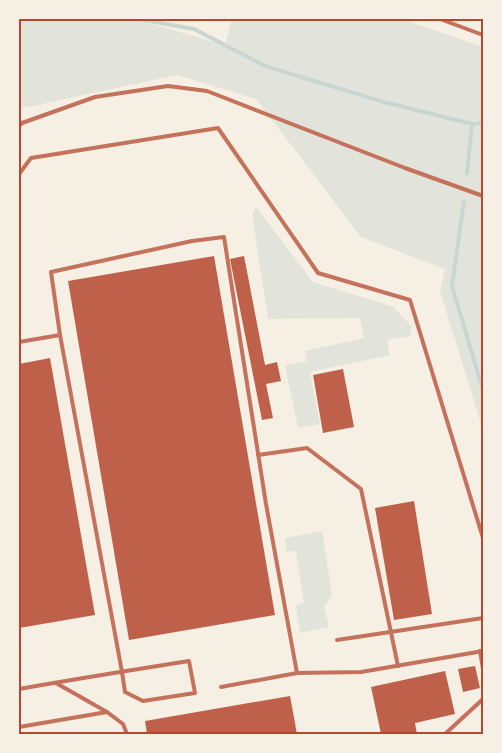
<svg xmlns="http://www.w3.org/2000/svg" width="502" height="753" font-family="Cabin,sans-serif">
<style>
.green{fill:#e2e4dc}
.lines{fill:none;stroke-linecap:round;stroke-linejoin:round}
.stream{stroke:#c9d6d2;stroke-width:4}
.building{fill:#bf614a}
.service{stroke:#c5725c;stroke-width:4}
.neatline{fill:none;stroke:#b5482f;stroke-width:2}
</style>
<rect width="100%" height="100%" fill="#f6efe4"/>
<g class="green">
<path d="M19,19H134L225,45L232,19H402L483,47V430L440,291L445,269L361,237L256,99L177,75L19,109Z"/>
<path d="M256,207L313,282L394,307L412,327L410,336L387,340L390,355L310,372L320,424L298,428L285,366L307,361L305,351L364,338L360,318L268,319L252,214Z"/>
<path d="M322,531L332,595L324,607L329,627L300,633L296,606L304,603L296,551L287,552L285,538Z"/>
</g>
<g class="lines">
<g class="stream">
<path d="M138,19L194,29L265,66L384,102L472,124"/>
<path d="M467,173L472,124L483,123"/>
<path d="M464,201L452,286L483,390"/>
</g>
</g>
<g class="building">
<path d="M214,256L275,615L129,640L68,281Z"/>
<path d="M244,256L265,365L277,362L281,381L266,384L273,418L262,420L230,259Z"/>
<path d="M50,358L95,615L19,628V364Z"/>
<path d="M343,369L354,427L323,433L313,375Z"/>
<path d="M414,501L432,614L394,620L375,508Z"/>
<path d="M475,666L480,688L463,692L458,669Z"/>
<path d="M445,671L455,714L415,723L417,734H381L371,687Z"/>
<path d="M290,696L297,734H147L145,721Z"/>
</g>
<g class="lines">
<g class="service">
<path d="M440,19L483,35"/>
<path d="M19,126L22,123L95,97L168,86L207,91L405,168L483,196"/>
<path d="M19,174L31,158L218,128L318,273L410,300L483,538"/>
<path d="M19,342L60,335"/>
<path d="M258,455L307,448L361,489L398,666"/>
<path d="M337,640L483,618"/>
<path d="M480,651L483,669"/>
<path d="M56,683L107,712L123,724L127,734"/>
<path d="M221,687L297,673L361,672L483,651"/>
<path d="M19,689C75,679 132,670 189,661L195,693L143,701L125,692L122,672L60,335L51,272L192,241L224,237L266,504L297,673"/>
<path d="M19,727L107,712"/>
<path d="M445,734L483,699"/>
</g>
</g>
<rect width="502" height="753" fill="none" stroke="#f6efe4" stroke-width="40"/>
<rect x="20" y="20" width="462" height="713" class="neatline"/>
</svg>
